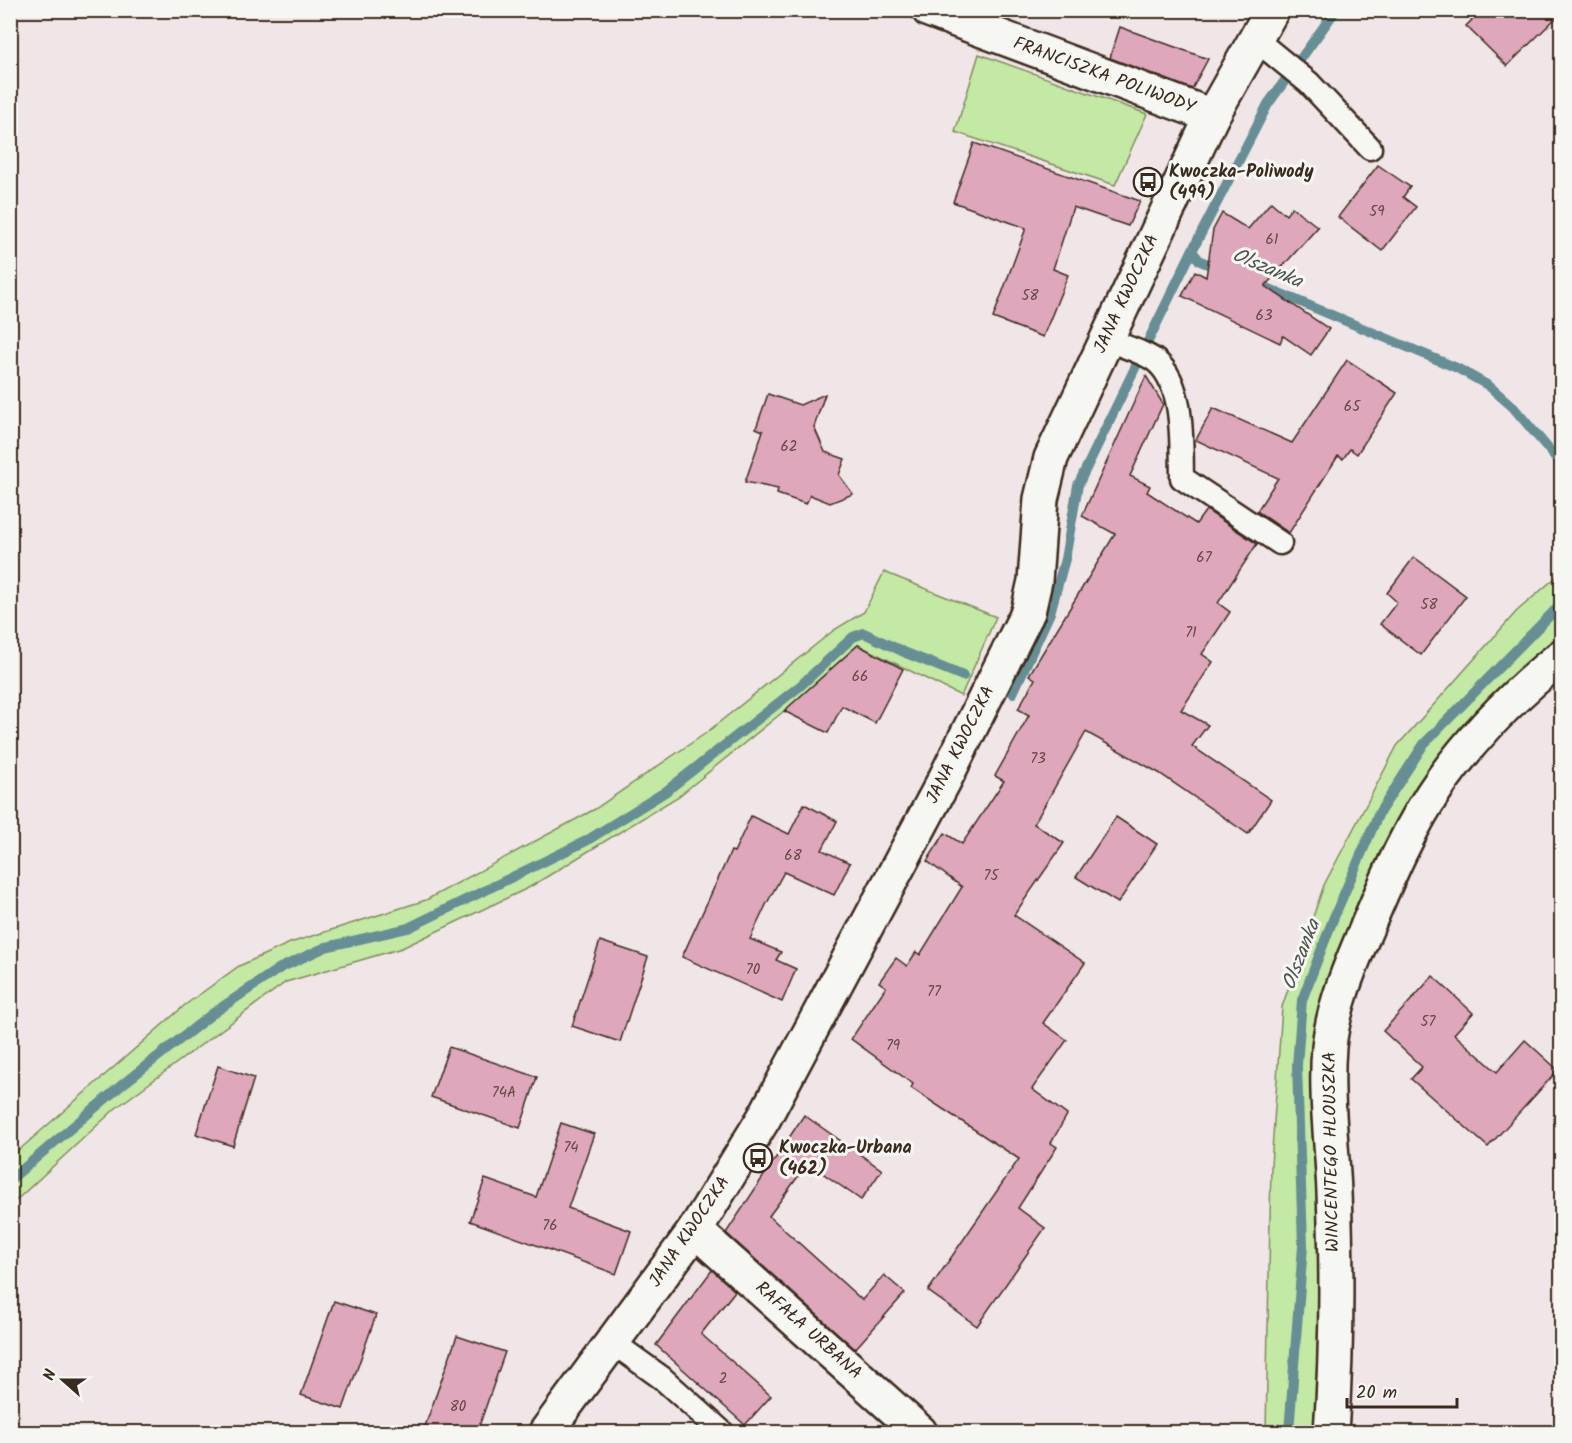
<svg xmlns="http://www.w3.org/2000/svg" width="1572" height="1443" font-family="Kalam,sans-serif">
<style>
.green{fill:#c4e9a4;stroke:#808a61;stroke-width:1.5}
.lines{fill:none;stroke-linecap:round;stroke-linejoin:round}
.stream{stroke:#668e94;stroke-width:10}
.building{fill:#dfa7bc;stroke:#3b2a1e;stroke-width:1.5}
.lane-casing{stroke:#3b2a1e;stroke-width:27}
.street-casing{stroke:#3b2a1e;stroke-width:38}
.secondary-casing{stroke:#3b2a1e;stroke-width:38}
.lane{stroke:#f6f6f2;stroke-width:22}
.street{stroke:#f6f6f2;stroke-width:33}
.secondary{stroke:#f6f6f2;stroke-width:33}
.labels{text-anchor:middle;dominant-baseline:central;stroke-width:6;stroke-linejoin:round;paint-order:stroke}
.number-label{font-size:15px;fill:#644946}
.street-label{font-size:18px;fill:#3b2a1e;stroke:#f6f6f2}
.poi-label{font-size:18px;font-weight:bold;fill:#3b2a1e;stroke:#f6f6f2;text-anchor:start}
.water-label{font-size:20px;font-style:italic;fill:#4d544f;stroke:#f6f6f2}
</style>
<rect width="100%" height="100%" fill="#f1e6e7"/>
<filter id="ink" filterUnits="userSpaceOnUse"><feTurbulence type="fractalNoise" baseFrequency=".0167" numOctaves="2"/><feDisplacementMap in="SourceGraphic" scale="12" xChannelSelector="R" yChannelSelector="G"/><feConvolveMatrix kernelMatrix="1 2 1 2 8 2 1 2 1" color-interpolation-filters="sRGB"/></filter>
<g filter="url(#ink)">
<g class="green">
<path d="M979,54L1147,114L1115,185L955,132Z"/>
<path d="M884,572L996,617L961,696L858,645L784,711L679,796L530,887L402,948L286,982L116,1108L11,1205V1157L185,1005L239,966L290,943L426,900L595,809L706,733L834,630L864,612Z"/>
<path d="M1561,573V633L1500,688L1431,768L1381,862L1342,949L1331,1432H1266L1271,1165L1282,1007L1324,885L1397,746L1517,611Z"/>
</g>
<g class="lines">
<g class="stream">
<path d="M1192,251L1200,261L1219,268"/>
<path d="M1258,284L1457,368L1489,386L1513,407L1562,465"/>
<path d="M1013,693L1050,613L1065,559L1078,485L1192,251L1268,104L1336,10"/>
<path d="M10,1180L123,1084L212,1014L280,968L326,947L408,928L586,841L665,792L800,686L853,637L864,633L906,653L963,676"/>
<path d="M1289,1432L1303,1246L1297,1066L1302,1000L1334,917L1379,813L1424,744L1562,603"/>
</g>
</g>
<g class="building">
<path d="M1482,10H1562V12L1507,66L1466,26Z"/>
<path d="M1120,27L1208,59L1192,89L1110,58Z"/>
<path d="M974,143L1140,201L1128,226L1073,207L1053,269L1068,275L1043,337L993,318L1026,228L953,202Z"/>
<path d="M1378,165L1410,187L1403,197L1416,207L1382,251L1338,217Z"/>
<path d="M1271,202L1286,215L1292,207L1318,227L1265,286L1329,329L1311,355L1283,336L1280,343L1182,296L1195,271L1206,277L1213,230L1222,213L1248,229Z"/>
<path d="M1347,360L1397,393L1357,454L1350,449L1343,459L1338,456L1289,533L1257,511L1278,478L1196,440L1213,408L1292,443Z"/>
<path d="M1146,376L1163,404L1130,476L1150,486L1147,492L1196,524L1206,510L1257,544L1218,603L1230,612L1202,654L1213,662L1181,710L1208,725L1192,746L1271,800L1248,834L1159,773L1086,732L1034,824L1064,843L1014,915L1085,963L1043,1023L1067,1040L1032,1089L1067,1115L1051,1143L1057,1147L1018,1208L1045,1228L977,1326L928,1291L1019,1159L911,1088L913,1084L851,1039L886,987L879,982L896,958L907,966L916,952L920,955L962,887L927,861L945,833L962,844L1004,781L995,776L1029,715L1018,709L1035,679L1029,675L1115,534L1082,516Z"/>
<path d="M768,394L800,405L825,394L814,427L825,452L845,459L839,475L853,494L830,503L810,495L806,504L777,494L778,489L745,482L763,431L756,428Z"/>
<path d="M1414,557L1466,596L1421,655L1380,624L1397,602L1387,593Z"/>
<path d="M858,645L903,669L875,723L842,706L828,733L784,711Z"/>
<path d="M804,804L837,821L822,850L850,863L834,895L784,872L766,905L750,939L781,952L776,960L796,969L782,1002L682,957L731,851L734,852L751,816L789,834Z"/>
<path d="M1116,817L1157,844L1118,903L1076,877Z"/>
<path d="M600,941L648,957L620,1042L572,1026Z"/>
<path d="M1433,976L1473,1013L1454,1034L1497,1072L1525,1040L1558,1070L1488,1147L1411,1079L1422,1067L1383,1031Z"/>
<path d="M449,1047L537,1077L520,1128L431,1097Z"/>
<path d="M218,1066L254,1078L233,1146L196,1134Z"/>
<path d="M804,1115L882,1170L861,1200L808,1163L769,1216L862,1300L884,1275L905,1293L855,1349L726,1233Z"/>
<path d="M561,1123L594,1134L568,1208L631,1231L616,1274L470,1221L485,1179L536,1197Z"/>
<path d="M712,1270L735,1291L701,1334L771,1396L745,1425L656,1345Z"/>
<path d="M334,1301L376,1315L343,1409L301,1395Z"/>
<path d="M457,1336L505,1352L477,1432H423Z"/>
</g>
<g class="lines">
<g class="lane-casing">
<g id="lane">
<path d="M1255,39L1309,83L1370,148"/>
<path d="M1106,339C1119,345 1147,353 1157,362C1185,386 1181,445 1182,478L1280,543"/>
<path d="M612,1342L662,1378L722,1432"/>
</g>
</g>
<g class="street-casing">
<g id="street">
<path d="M929,10L1212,116"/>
<path d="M695,1230L920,1432"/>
<path d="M1331,1432C1337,1353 1337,1271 1334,1192C1332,1144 1325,1094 1329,1047C1333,1008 1349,969 1364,934C1386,882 1409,826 1442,780C1475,734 1517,692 1562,656"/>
</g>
</g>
<g class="secondary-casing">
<path id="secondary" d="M546,1432L695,1230L764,1118L945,779L1028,612L1035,581L1041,499L1051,458L1212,116L1272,10"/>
</g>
<use href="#lane" class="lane"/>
<use href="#street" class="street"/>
<use href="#secondary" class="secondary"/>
</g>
</g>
<defs>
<g id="bus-ring" transform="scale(1.5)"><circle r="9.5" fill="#f6f6f2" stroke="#3b2a1e" stroke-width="1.5"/><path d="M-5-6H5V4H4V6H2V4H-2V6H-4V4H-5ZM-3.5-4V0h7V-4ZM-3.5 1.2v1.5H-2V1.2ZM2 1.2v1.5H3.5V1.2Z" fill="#3b2a1e"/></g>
</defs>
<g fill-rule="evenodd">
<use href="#bus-ring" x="1148" y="182"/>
<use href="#bus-ring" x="758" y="1158"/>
</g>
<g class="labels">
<g class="number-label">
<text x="1377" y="212">59</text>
<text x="1272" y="240">61</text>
<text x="1030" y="296">58</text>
<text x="1264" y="316">63</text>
<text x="1352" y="407">65</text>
<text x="789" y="447">62</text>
<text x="1204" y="558">67</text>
<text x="1429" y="605">58</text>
<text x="1191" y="633">71</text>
<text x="860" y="677">66</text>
<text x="1038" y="759">73</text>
<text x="793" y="856">68</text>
<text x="991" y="876">75</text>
<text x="753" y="970">70</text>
<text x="934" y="992">77</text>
<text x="1428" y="1022">57</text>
<text x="893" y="1046">79</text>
<text x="504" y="1093">74A</text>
<text x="571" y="1148">74</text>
<text x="550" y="1226">76</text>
<text x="723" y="1379">2</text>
<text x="458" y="1407">80</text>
</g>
<g class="street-label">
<text transform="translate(1104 76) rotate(20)">FRANCISZKA POLIWODY</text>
<text transform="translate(1127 294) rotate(-65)">JANA KWOCZKA</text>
<text transform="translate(961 745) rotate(-63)">JANA KWOCZKA</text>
<text transform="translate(1332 1152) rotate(-91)">WINCENTEGO HLOUSZKA</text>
<text transform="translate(690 1232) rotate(-56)">JANA KWOCZKA</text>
<text transform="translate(808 1331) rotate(42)">RAFAŁA URBANA</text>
</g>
<g class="poi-label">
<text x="1169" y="172">Kwoczka-Poliwody<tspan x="1169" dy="21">(499)</tspan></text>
<text x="779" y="1148">Kwoczka-Urbana<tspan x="779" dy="21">(462)</tspan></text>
</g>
<g class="water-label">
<text transform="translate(1267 269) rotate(23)">Olszanka</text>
<text transform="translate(1302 955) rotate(-69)">Olszanka</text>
</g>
</g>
<rect width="1572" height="1443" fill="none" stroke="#f6f6f2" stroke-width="36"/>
<rect x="18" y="18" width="1536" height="1407" fill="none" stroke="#3b2a1e" stroke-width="2" filter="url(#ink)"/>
<g transform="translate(63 1380) rotate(291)" stroke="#f6f6f2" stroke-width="4.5" paint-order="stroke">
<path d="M0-4.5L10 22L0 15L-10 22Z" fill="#3b2a1e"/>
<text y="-9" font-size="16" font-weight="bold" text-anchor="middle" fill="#3b2a1e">N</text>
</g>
<path d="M1347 1398v9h110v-9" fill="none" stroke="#3b2a1e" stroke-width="3"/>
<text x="1356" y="1398" font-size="18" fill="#3b2a1e" stroke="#f6f6f2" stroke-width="4.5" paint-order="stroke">20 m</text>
</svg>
